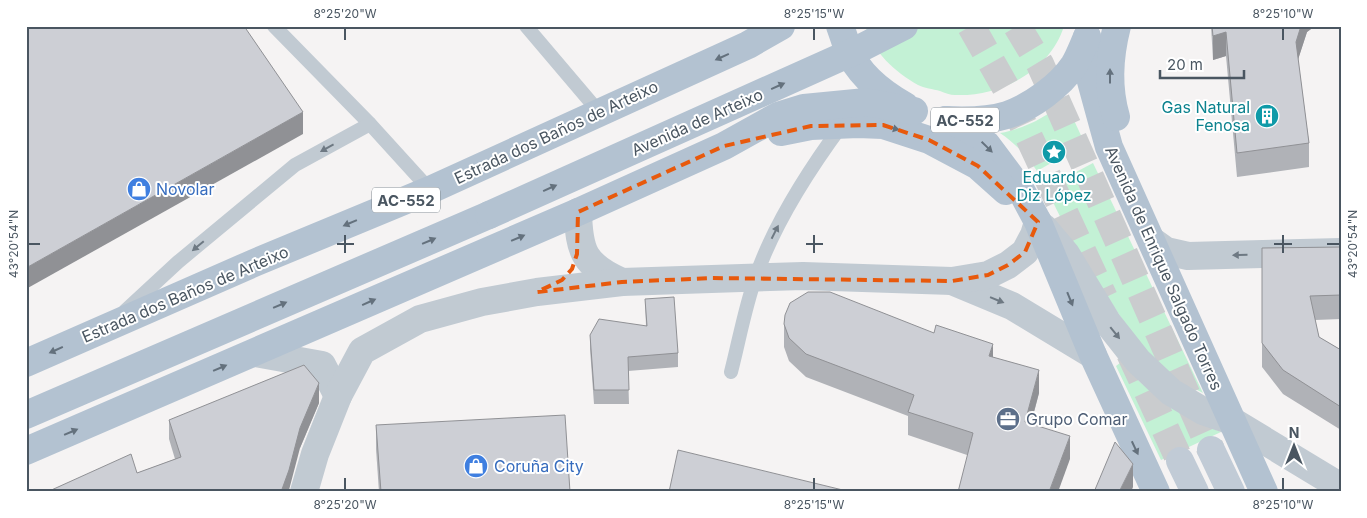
<svg xmlns="http://www.w3.org/2000/svg" width="1367" height="518" font-family="Inter,sans-serif">
<style>
.grass{fill:#c3f1d5}
.lines{fill:none;stroke-linecap:round;stroke-linejoin:round}
.secondary-tunnel{stroke:#caccce;stroke-width:28;stroke-dasharray:28 14;stroke-linecap:butt}
.service{stroke:#c1cad2;stroke-width:14}
.minor{stroke:#c1cad2;stroke-width:28}
.tertiary{stroke:#c1cad2;stroke-width:28}
.secondary{stroke:#c1cbd6;stroke-width:28}
.primary{stroke:#b3c2d1;stroke-width:28}
.primary-bridge{stroke:#b3c2d1;stroke-width:28}
.wall{fill:#b0b2b7}
.shaded-wall{fill:#909195}
.building{fill:#cdcfd5;stroke:#909195}
.oneway{fill:#64717d}
.oneway2{fill:#6e7983}
.marked{fill:none;stroke:#e8590c;stroke-width:4;stroke-dasharray:10 6;stroke-linejoin:round}
.ticks{fill:none;stroke:#4a5661;stroke-width:2}
.labels{text-anchor:middle;dominant-baseline:central;stroke-width:4;stroke-linejoin:round;paint-order:stroke}
.shield{fill:#fff;stroke:#808990;stroke-width:1}
.shield-label{font-size:15px;font-weight:bold;fill:#4a5661}
.culture-label{font-size:16px;fill:#0d838f;stroke:#fff;text-anchor:end}
.street-label{font-size:16px;fill:#4a5661;stroke:#fff}
.shop-label{font-size:16px;fill:#366cbe;stroke:#fff;text-anchor:start}
.service-label{font-size:16px;fill:#4e5e75;stroke:#fff;text-anchor:start}
.neatline{fill:none;stroke:#4a5661;stroke-width:2}
.ticks-label{font-size:12px;text-anchor:middle;fill:#4a5661}
</style>
<rect width="100%" height="100%" fill="#f5f3f3"/>
<g class="grass">
<path d="M865,26H1064C1050,71 1000,97 955,95C950,95 945,93 940,91C933,89 924,88 918,85C895,72 873,52 865,26Z"/>
<path d="M1065,101L1085,144L1037,171C1026,155 1016,144 1000,133C1026,128 1045,118 1065,101Z"/>
<path d="M1093,163L1203,393L1170,376L1151,356L1128,328L1077,251L1046,188Z"/>
<path d="M1120,363C1149,393 1182,416 1221,432L1161,460L1116,366Z"/>
</g>
<g class="lines">
<g class="secondary-tunnel">
<path d="M971,26L1006,88L1104,298"/>
<path d="M1017,26L1040,64L1211,450"/>
<path d="M1130,353L1180,461"/>
</g>
<g class="service">
<path d="M274,26L370,124L430,190"/>
<path d="M526,26L599,112"/>
<path d="M125,311L178,262L295,165L370,124"/>
<path d="M731,372C739,341 745,307 756,276C775,222 808,171 842,125"/>
</g>
<g class="minor">
<path d="M578,212C579,252 584,265 622,282"/>
<path d="M1152,241L1166,251L1188,256L1341,252"/>
<path d="M952,281L1012,306L1093,355"/>
<path d="M255,353L322,365L338,396"/>
<path d="M304,492L315,454L338,396L362,351L420,319L482,302L537,292L622,282L803,276L952,281L988,275L1008,265L1025,252L1034,235L1038,222"/>
</g>
<path class="tertiary" d="M1044,228L1066,254L1108,323L1138,361L1171,392L1203,411L1232,421L1341,487"/>
<g class="secondary">
<path d="M1211,450L1231,492"/>
<path d="M1180,461L1195,492"/>
</g>
<g class="primary">
<path d="M840,26C843,34 845,41 848,49C858,74 882,93 905,106"/>
<path d="M1087,37L1089,74L1109,147L1264,492"/>
<path d="M1116,117C1107,86 1109,57 1117,26"/>
<path d="M945,120C965,121 988,121 1007,115C1031,107 1060,86 1074,65C1079,57 1083,46 1087,37"/>
<path d="M946,120L987,145L1022,192L1038,222L1093,355L1156,492"/>
<path d="M781,132L811,126L858,124L883,125L929,140L978,166L1006,191"/>
<path d="M26,363L254,263L430,190L748,45L781,26"/>
<path d="M26,415L489,215"/>
<path d="M26,451L578,212L724,146L778,116L804,108L866,102L914,111"/>
</g>
<path class="primary-bridge" d="M489,215L857,50L904,26"/>
</g>
<g class="wall">
<path d="M1211,26H1315L1307,32L1298,59L1309,143V167L1237,177L1226,56L1213,60Z"/>
<path d="M1341,247V319L1315,320L1319,337L1341,350V430L1283,394L1262,367V248Z"/>
<path d="M645,299L678,353V367L628,371L629,404H594L590,349V335L646,326Z"/>
<path d="M784,324L993,357L1039,393L1031,424L1070,459L967,455L908,435V416L806,377L789,361L784,347Z"/>
<path d="M319,403L300,448L137,473L175,459L169,439V420Z"/>
<path d="M376,425L570,492H379L376,449Z"/>
</g>
<g class="shaded-wall">
<path d="M1301,26H1315L1307,32L1296,66V42Z"/>
<path d="M1226,32V56L1213,60V36Z"/>
<path d="M303,112V134L26,289V268Z"/>
<path d="M993,344V367L989,356Z"/>
<path d="M1039,370V393L1025,445V422Z"/>
<path d="M319,383V403L300,448L289,490L288,492H281L300,428Z"/>
<path d="M1070,436V459L1058,492H1049Z"/>
<path d="M1133,464V487L1131,492H1119Z"/>
</g>
<g class="building">
<path d="M26,26H244L303,112L26,268Z"/>
<path d="M1212,26H1301L1296,42L1309,143L1237,153L1226,32L1213,36Z"/>
<path d="M1341,247V295L1310,296L1319,337L1341,350V407L1283,370L1262,343V248Z"/>
<path d="M808,292H830L934,333L936,325L993,344L989,356L1039,370L1025,422L1070,436L1049,492H958L973,433L908,412L914,395L806,354L789,338L784,324L785,315L790,303Z"/>
<path d="M674,297L678,353L628,357L629,390H594L590,335L599,319L647,326L645,299Z"/>
<path d="M304,365L319,383L300,428L289,470L281,492H47L131,454L137,473L181,457L169,420Z"/>
<path d="M565,415L570,492H381L376,425Z"/>
<path d="M1115,442L1133,464L1119,492H1094Z"/>
<path d="M678,450L851,492H669Z"/>
</g>
<defs><path id="oneway-solid" d="M-6-.8H1V-3.2L6.5 0L1 3.2V.8H-6Z" transform="scale(1.25)"/></defs>
<g class="oneway">
<use href="#oneway-solid" transform="translate(722 57) rotate(156)"/>
<use href="#oneway-solid" transform="translate(1110 76) rotate(-90)"/>
<use href="#oneway-solid" transform="translate(778 86) rotate(-24)"/>
<use href="#oneway-solid" transform="translate(892 128) rotate(15)"/>
<use href="#oneway-solid" transform="translate(987 147) rotate(44)"/>
<use href="#oneway-solid" transform="translate(550 188) rotate(-24)"/>
<use href="#oneway-solid" transform="translate(350 223) rotate(157)"/>
<use href="#oneway-solid" transform="translate(518 238) rotate(-23)"/>
<use href="#oneway-solid" transform="translate(429 241) rotate(-23)"/>
<use href="#oneway-solid" transform="translate(1070 299) rotate(68)"/>
<use href="#oneway-solid" transform="translate(369 302) rotate(-24)"/>
<use href="#oneway-solid" transform="translate(280 305) rotate(-23)"/>
<use href="#oneway-solid" transform="translate(56 350) rotate(156)"/>
<use href="#oneway-solid" transform="translate(220 368) rotate(-23)"/>
<use href="#oneway-solid" transform="translate(71 432) rotate(-23)"/>
<use href="#oneway-solid" transform="translate(1135 448) rotate(65)"/>
</g>
<g class="oneway2">
<use href="#oneway-solid" transform="translate(327 148) rotate(151)"/>
<use href="#oneway-solid" transform="translate(775 232) rotate(-63)"/>
<use href="#oneway-solid" transform="translate(198 246) rotate(140)"/>
<use href="#oneway-solid" transform="translate(1240 255) rotate(179)"/>
<use href="#oneway-solid" transform="translate(997 300) rotate(22)"/>
<use href="#oneway-solid" transform="translate(1115 333) rotate(51)"/>
</g>
<path class="marked" d="M883,125L929,140L978,166L1038,222L1025,252L1008,265L988,275L952,281L712,278L622,282L537,292L562,280L572,269L577,254L578,212L724,146L811,126Z"/>
<path class="ticks" d="M345,28V40M814,28V40M1283,28V40M345,235V253M814,235V253M1283,235V253M28,244H40M337,244H354M806,244H823M1274,244H1292M1327,244H1340M345,478V490M814,478V490M1283,478V490"/>
<defs>
<g id="building-disc" transform="scale(1.25)"><circle r="9.5" fill="#0f9aa8" stroke="#fff"/><path d="M-4-6H4V6H1V3H-1V6H-4ZM-2.5-4.3h1.7v1.8h-1.7ZM.8-4.3h1.7v1.8H.8ZM-2.5-1h1.7V.8h-1.7ZM.8-1h1.7V.8H.8Z" fill="#fff"/></g>
<g id="sight-disc" transform="scale(1.25)"><circle r="9.5" fill="#0f9aa8" stroke="#fff"/><path d="M0-6L1.8-2.2L6-1.7L2.9 1.2L3.7 5.4L0 3.3L-3.7 5.4L-2.9 1.2L-6-1.7L-1.8-2.2Z" fill="#fff"/></g>
<g id="shop-disc" transform="scale(1.25)"><circle r="9.5" fill="#3f7fe0" stroke="#fff"/><path d="M-5-2.5h2.3a2.7 3.5 0 0 1 5.4 0H5L5.5 6h-11ZM-1.5-2.5h3a1.5 2.3 0 0 0-3 0Z" fill="#fff"/></g>
<g id="office-disc" transform="scale(1.25)"><circle r="9.5" fill="#5c6f8a" stroke="#fff"/><path d="M-6-3h4V-5.5h4V-3h4V5H-6ZM-1-4.5V-3h2v-1.5ZM-6 0V1H6V0Z" fill="#fff"/></g>
</defs>
<g fill-rule="evenodd">
<use href="#building-disc" x="1267" y="116"/>
<use href="#sight-disc" x="1054" y="152"/>
<use href="#shop-disc" x="139" y="189"/>
<use href="#office-disc" x="1008" y="419"/>
<use href="#shop-disc" x="476" y="466"/>
</g>
<g class="labels">
<g class="shield">
<rect x="931" y="107.5" width="68" height="25" rx="4"/>
<rect x="372" y="187.5" width="68" height="25" rx="4"/>
</g>
<g class="shield-label">
<text x="965" y="120">AC-552</text>
<text x="406" y="200">AC-552</text>
</g>
<g class="culture-label">
<text x="1250" y="107">Gas Natural<tspan x="1250" dy="18">Fenosa</tspan></text>
<text x="1054" y="177" text-anchor="middle">Eduardo<tspan x="1054" dy="18">Diz López</tspan></text>
</g>
<g class="street-label">
<text transform="translate(697 122) rotate(-24)">Avenida de Arteixo</text>
<text transform="translate(556 132) rotate(-25)">Estrada dos Baños de Arteixo</text>
<text transform="translate(1164 268) rotate(66)">Avenida de Enrique Salgado Torres</text>
<text transform="translate(185 294) rotate(-23)">Estrada dos Baños de Arteixo</text>
</g>
<g class="shop-label">
<text x="156" y="189">Novolar</text>
<text x="494" y="466">Coruña City</text>
</g>
<g class="service-label">
<text x="1026" y="419">Grupo Comar</text>
</g>
</g>
<rect width="1367" height="518" fill="none" stroke="#ffffff" stroke-width="55"/>
<g transform="translate(1294 446)" stroke="#ffffff" stroke-width="4" paint-order="stroke">
<path d="M0-4L9 19L0 12L-9 19Z" fill="#4a5661"/>
<text y="-8" font-size="14" font-weight="bold" text-anchor="middle" fill="#4a5661">N</text>
</g>
<path d="M1160 70v8h84v-8" fill="none" stroke="#4a5661" stroke-width="2.5"/>
<text x="1167" y="70" font-size="15" fill="#4a5661" stroke="#ffffff" stroke-width="4" paint-order="stroke">20 m</text>
<rect x="28" y="28" width="1312" height="462" class="neatline"/>
<g class="ticks-label">
<text x="345" y="18">8°25'20"W</text>
<text x="814" y="18">8°25'15"W</text>
<text x="1283" y="18">8°25'10"W</text>
<text transform="translate(14 244) rotate(-90)" y="4">43°20'54"N</text>
<text transform="translate(1353 244) rotate(-90)" y="4">43°20'54"N</text>
<text x="345" y="509">8°25'20"W</text>
<text x="814" y="509">8°25'15"W</text>
<text x="1283" y="509">8°25'10"W</text>
</g>
</svg>
